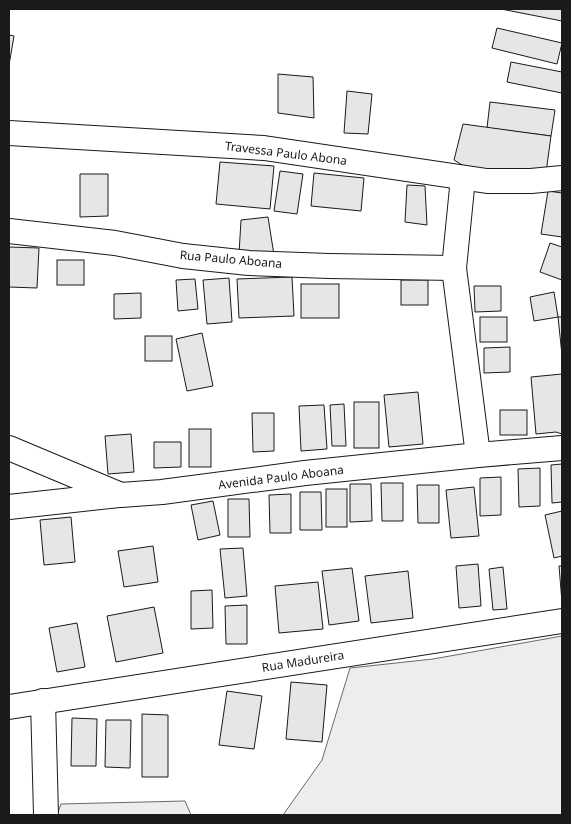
<svg xmlns="http://www.w3.org/2000/svg" width="571" height="824" font-family="'Noto Sans',sans-serif">
<style>
.built{fill:#ededed;stroke:#6a6a6a}
.building{fill:#e6e6e6;stroke:#1a1a1a}
.lines{fill:none;stroke-linecap:round;stroke-linejoin:round}
.minor-casing{stroke:#1a1a1a;stroke-width:26}
.minor{stroke:#fff;stroke-width:24}
.labels{text-anchor:middle;dominant-baseline:central;stroke-width:4;stroke-linejoin:round;paint-order:stroke}
.street-label{font-size:12px;fill:#1a1a1a;stroke:#fff}
</style>
<rect width="100%" height="100%" fill="#fff"/>
<g class="built">
<path d="M562,636V815H283L322,760L350,668L433,659Z"/>
<path d="M185,801L191,815H57L61,804Z"/>
</g>
<g class="building">
<path d="M501,9H562V21Z"/>
<path d="M497,28L562,43L557,64L492,48Z"/>
<path d="M9,35L14,36L9,65Z"/>
<path d="M511,62L562,72V93L507,82Z"/>
<path d="M278,74L313,77L314,118L278,113Z"/>
<path d="M347,91L372,94L368,134L344,133Z"/>
<path d="M490,102L555,110L551,136L487,128Z"/>
<path d="M463,124L551,136L545,180H487L454,160Z"/>
<path d="M220,162L274,166L270,209L216,204Z"/>
<path d="M280,171L303,174L297,214L274,211Z"/>
<path d="M314,173L364,178L361,211L311,206Z"/>
<path d="M80,174H108V216L80,217Z"/>
<path d="M407,185L425,186L427,225L405,222Z"/>
<path d="M548,191L562,193V237L541,234Z"/>
<path d="M268,217L274,255L239,254L241,220Z"/>
<path d="M550,243L562,247V280L540,272Z"/>
<path d="M9,247L39,248L37,288L9,287Z"/>
<rect x="57" y="260" width="27" height="25"/>
<path d="M292,277L294,316L239,318L237,279Z"/>
<path d="M229,278L232,322L207,324L203,280Z"/>
<path d="M195,279L198,309L178,311L176,280Z"/>
<rect x="401" y="280" width="27" height="25"/>
<rect x="301" y="284" width="38" height="34"/>
<path d="M474,286H501V311L475,312Z"/>
<path d="M554,292L558,317L534,321L530,297Z"/>
<path d="M141,293V318L114,319V294Z"/>
<rect x="480" y="317" width="27" height="25"/>
<path d="M558,317H562V355Z"/>
<path d="M202,333L213,386L187,391L176,339Z"/>
<rect x="145" y="336" width="27" height="25"/>
<path d="M510,347V372L484,373V348Z"/>
<path d="M562,374V434L556,432L536,434L531,377Z"/>
<path d="M418,392L423,444L389,447L384,395Z"/>
<rect x="354" y="402" width="25" height="46"/>
<path d="M344,404L346,446H332L330,405Z"/>
<path d="M324,405L327,449L301,451L299,406Z"/>
<rect x="500" y="410" width="27" height="25"/>
<path d="M252,413H274V451L253,452Z"/>
<rect x="189" y="429" width="22" height="38"/>
<path d="M131,434L134,472L108,474L105,436Z"/>
<path d="M154,442H181V467L154,468Z"/>
<path d="M562,464V502L552,503L551,465Z"/>
<path d="M540,468V506L519,507L518,469Z"/>
<path d="M501,477V515L480,516V478Z"/>
<path d="M381,483H403V521H382Z"/>
<path d="M350,484H371L372,521L350,522Z"/>
<path d="M417,485H439V523H418Z"/>
<path d="M474,487L479,536L451,538L446,490Z"/>
<rect x="326" y="489" width="21" height="38"/>
<path d="M300,492H321L322,530H300Z"/>
<path d="M291,494V533H270L269,495Z"/>
<path d="M228,499H249L250,537H228Z"/>
<path d="M213,501L220,535L198,540L191,505Z"/>
<path d="M562,511V556L554,558L545,515Z"/>
<path d="M71,517L75,562L44,565L40,520Z"/>
<path d="M153,546L158,582L124,587L118,551Z"/>
<path d="M243,548L247,596L225,598L220,549Z"/>
<path d="M478,564L481,606L459,608L456,566Z"/>
<path d="M559,566H562V602Z"/>
<path d="M503,567L507,609L493,610L489,569Z"/>
<path d="M352,568L359,621L329,625L322,571Z"/>
<path d="M408,571L413,618L371,623L365,576Z"/>
<path d="M318,582L323,629L279,633L275,586Z"/>
<path d="M212,590L213,628L191,629V591Z"/>
<path d="M247,605V644H226L225,606Z"/>
<path d="M154,607L163,653L116,662L107,616Z"/>
<path d="M77,623L85,667L57,672L49,628Z"/>
<path d="M291,682L327,685L322,742L286,739Z"/>
<path d="M227,691L262,696L254,749L219,745Z"/>
<path d="M142,714L168,715V777H142Z"/>
<path d="M72,718L97,719L96,766H71Z"/>
<path d="M106,720H131L130,768L105,767Z"/>
</g>
<g class="lines">
<g class="minor-casing">
<g id="minor">
<path d="M9,133L264,148L487,181H531L562,178"/>
<path d="M463,178L454,268L478,455"/>
<path d="M9,231L115,243L183,256L249,263L329,266L454,268"/>
<path d="M9,448L121,495L162,492L305,473L478,455L562,448"/>
<path d="M9,507L119,495"/>
<path d="M43,701L46,815"/>
<path d="M9,707L562,621"/>
</g>
</g>
<use href="#minor" class="minor"/>
</g>
<g class="labels">
<g class="street-label">
<text transform="translate(286 153) rotate(7)">Travessa Paulo Abona</text>
<text transform="translate(231 259) rotate(5)">Rua Paulo Aboana</text>
<text transform="translate(281 477) rotate(-7)">Avenida Paulo Aboana</text>
<text transform="translate(303 661) rotate(-9)">Rua Madureira</text>
</g>
</g>
<rect width="571" height="824" fill="none" stroke="#1a1a1a" stroke-width="20"/>
</svg>
